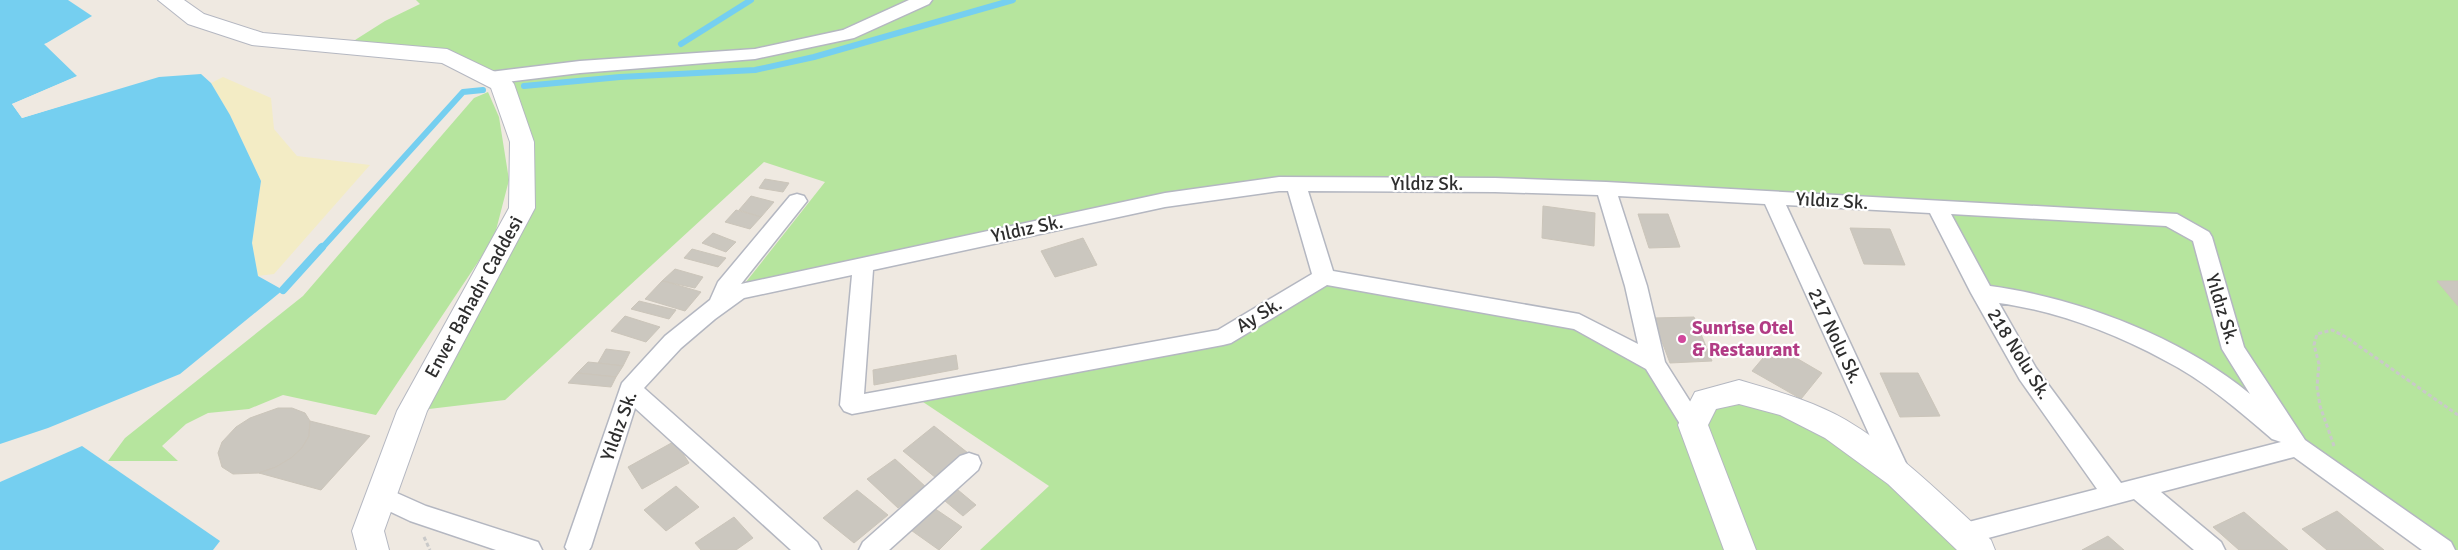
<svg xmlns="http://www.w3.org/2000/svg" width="2458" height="550" font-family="Signika,sans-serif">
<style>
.green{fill:#b6e59e}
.sand{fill:#f3ecc5}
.water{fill:#75cff0}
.pier{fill:#efe9e1}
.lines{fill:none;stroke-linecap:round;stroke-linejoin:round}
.stream-far1{stroke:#75cff0;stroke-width:6}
.stream{stroke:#75cff0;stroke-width:8}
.building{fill:#cbc7bf;stroke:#cbc5ba}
.minor-casing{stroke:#b4b7c1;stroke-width:3}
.secondary-casing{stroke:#b4b7c1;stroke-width:2}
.path{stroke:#c9c9c9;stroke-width:3;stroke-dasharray:4 2.5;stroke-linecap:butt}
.minor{fill:#fff;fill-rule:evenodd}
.secondary{fill:#fff;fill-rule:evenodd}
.hotel-dot{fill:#d1479c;stroke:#fff;stroke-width:2}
.labels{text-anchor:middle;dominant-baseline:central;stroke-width:4.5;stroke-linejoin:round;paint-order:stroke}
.street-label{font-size:19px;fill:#2e2e2e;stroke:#fff}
.hotel-label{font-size:19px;font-weight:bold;fill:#b23c85;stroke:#fff;text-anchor:start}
</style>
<rect width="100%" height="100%" fill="#efe9e1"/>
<g class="green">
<path d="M416,0H2458V550H2442L2233,393L2099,322L1982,293L1937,206L1279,184L738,292L825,182L764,162L505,400L412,411L522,208L502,84L447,56L344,47L385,21L420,4Z"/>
<path d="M488,92L499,117L509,180L494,238L376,415L283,395L249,409L208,413L186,424L162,446L178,461H108L125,438L303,296L474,98Z"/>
<path d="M1324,277L1579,322L1654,363L1692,425L1706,400L1789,406L1979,550H980L1049,486L911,394L1223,337Z"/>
</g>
<path class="sand" d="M223,77L271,98L274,129L297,156L370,165L274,274L258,276L252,243L261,181L230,115L211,83Z"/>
<g class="water">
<path d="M0,0H68L92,16L45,44L78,76L12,104L22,118L159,77L201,74L211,83L230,115L261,181L252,243L258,276L283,290L180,374L48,428L0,444Z"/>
<path d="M82,446L220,541L213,550H0V482Z"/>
</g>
<path class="pier" d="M57,40L48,45L80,77L15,105L23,115L164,74L22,118L12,104L77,76L44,44Z"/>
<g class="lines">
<g class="stream-far1">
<path d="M681,44L751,0"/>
<path d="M524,86L620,77L755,70L814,57L1013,0"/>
<path d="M321,249L463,92L483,90"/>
</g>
<path class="stream" d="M283,290L322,247"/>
</g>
<g class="building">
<path d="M765,179L789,183L783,192L759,188Z"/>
<path d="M751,196L774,202L761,217L739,210Z"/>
<path d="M1543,206L1595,213L1594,246L1542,238Z"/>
<path d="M736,210L761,217L750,229L725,222Z"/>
<path d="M1638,214H1668L1680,247L1649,248Z"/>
<path d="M1850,228L1890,229L1905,265L1864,264Z"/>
<path d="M713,233L736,242L726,252L702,243Z"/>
<path d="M1083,238L1097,265L1055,277L1041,251Z"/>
<path d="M692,249L726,258L718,267L684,258Z"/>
<path d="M675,269L703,277L695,288L662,281Z"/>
<path d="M662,281L667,282L701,292L685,311L645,299Z"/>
<path d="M2437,281H2458V306Z"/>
<path d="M639,301L676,310L669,319L631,309Z"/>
<path d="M625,316L660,327L646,342L611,331Z"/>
<path d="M1694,317L1712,361L1670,363L1653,318Z"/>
<path d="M1774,345L1822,373L1801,399L1752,371Z"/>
<path d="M606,349L630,352L623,366L598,363Z"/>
<path d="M956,355L958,369L874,385L873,370Z"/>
<path d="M588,362L598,363L623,366L616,377L577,373Z"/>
<path d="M577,373L616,377L611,387L568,383Z"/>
<path d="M1880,373H1918L1940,416L1900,417Z"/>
<path d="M278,408H292L305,413L310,421L309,436L302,448L291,458L276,467L259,473L233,474L222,467L218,453L222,442L236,427L250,418Z"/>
<path d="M310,421L370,436L321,490L259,473L276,467L291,458L302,448L309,436Z"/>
<path d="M934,426L968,453L936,478L903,451Z"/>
<path d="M675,441L689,463L642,489L628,467Z"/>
<path d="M895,459L926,487L898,508L867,479Z"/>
<path d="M952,485L976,505L963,516L939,496Z"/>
<path d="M676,486L699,507L666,531L644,510Z"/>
<path d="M857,490L888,515L854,543L823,518Z"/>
<path d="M931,506L962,527L939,550L908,528Z"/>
<path d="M2337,511L2384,550H2327L2302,529Z"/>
<path d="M2244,512L2288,550H2239L2213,527Z"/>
<path d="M734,517L753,538L736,550H701L695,543Z"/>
<path d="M2108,536L2124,550H2082Z"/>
</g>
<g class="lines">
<g class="minor-casing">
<g id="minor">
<path d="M909,0H932L929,4L854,38L755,59L580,73L490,84L484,82L481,78L484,74L490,72L580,61L755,49L843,30Z"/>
<path d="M1279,177L1495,178L1606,182L2177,214L2209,232L2212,237L2244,347L2305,440L2451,542L2455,550H2422L2294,457L2161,492L2221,542L2225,550H2194L2134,499L1962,545L1953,542L1949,534L1953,526L2097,489L2020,380L1971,293L1930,213L1786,205L1911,474L1908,481L1899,484L1890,481L1887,474L1765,204L1618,196L1647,286L1665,362L1705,425L1701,432L1693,434L1685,432L1646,369L1574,329L1327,285L1231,343L1223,345L852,414L844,411L840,405L852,275L744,298L715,319L681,348L644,388L817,542L821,550H791L635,408L591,547L589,550H567L565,547L622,383L665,336L710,300L718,282L790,196L797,194L804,196L807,201L741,284L1165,193ZM1279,191H1288L1312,274L1218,330L864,394L873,270L1165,207ZM1308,191L1495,192L1598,195L1625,286L1638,344L1579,314L1333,271ZM1951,214L2166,226L2193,241L2222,349L2250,394C2181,337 2078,298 1990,286ZM1999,303C2056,311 2114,333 2164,360C2204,380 2238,410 2272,439L2281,442L2121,483L2036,368Z"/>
<path d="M969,453L978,456L981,463L978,470L889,550H859L863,542L960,456Z"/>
<path d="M381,486L426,506L538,542L542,550H496L410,521L372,503L369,496L372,489Z"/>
</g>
</g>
<g class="secondary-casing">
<g id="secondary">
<path d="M158,0H184L204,14L263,33L447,49L510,79L514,84L534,142L535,208L427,411L384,531L389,550H357L352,531L397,411L509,208L510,142L491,88L442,63L252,45L188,24Z"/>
<path d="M1739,380C1776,391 1813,401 1846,420C1900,452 1945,498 1991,540L1995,550H1957L1888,484L1825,438L1780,415L1739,404L1716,409L1708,425L1756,550H1724L1678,425L1695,392Z"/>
</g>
</g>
<g class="path">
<path d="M2334,446L2320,406L2317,387L2319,364L2314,345L2317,334L2332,330L2346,337L2458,415"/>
<path d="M424,537L430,550"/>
</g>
<use href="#minor" class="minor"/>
<use href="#secondary" class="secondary"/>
</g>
<circle class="hotel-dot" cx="1682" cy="339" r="5"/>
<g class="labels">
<g class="street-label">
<text x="1427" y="184">Yıldız Sk.</text>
<text transform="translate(1832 201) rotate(3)">Yıldız Sk.</text>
<text transform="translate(1027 229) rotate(-12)">Yıldız Sk.</text>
<text transform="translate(474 297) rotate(-61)">Enver Bahadır Caddesi</text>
<text transform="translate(2222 309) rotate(73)">Yıldız Sk.</text>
<text transform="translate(1259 315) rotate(-31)">Ay Sk.</text>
<text transform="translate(1835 336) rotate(65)">217 Nolu Sk.</text>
<text transform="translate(2019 354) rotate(58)">218 Nolu Sk.</text>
<text transform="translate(619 426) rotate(-70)">Yıldız Sk.</text>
</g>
<g class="hotel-label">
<text x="1692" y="328">Sunrise Otel<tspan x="1692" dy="22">&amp; Restaurant</tspan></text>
</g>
</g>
</svg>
